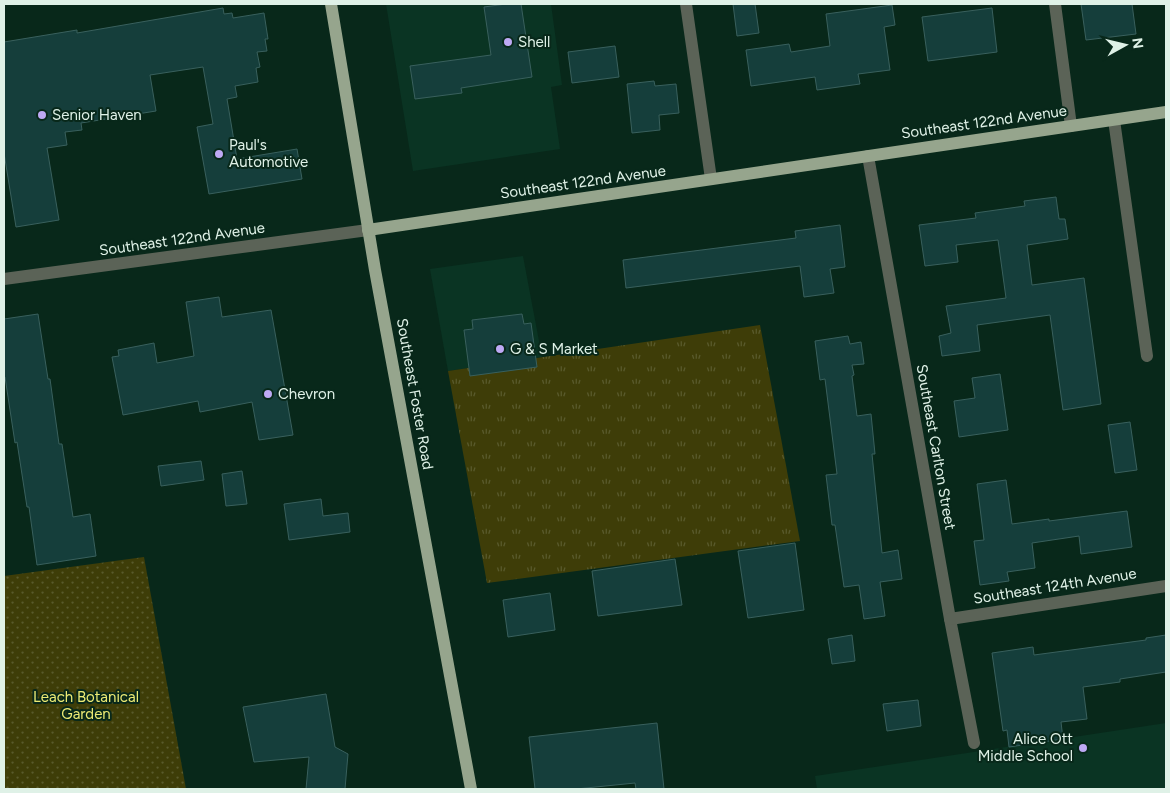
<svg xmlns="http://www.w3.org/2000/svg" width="1170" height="793" font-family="Figtree,sans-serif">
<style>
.built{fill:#0a3423}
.grass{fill:url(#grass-tufts)}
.garden{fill:url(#garden-dots)}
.building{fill:#153e3b;stroke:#39605d}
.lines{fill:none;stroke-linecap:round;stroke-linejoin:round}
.minor{stroke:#5b6357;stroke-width:12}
.major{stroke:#96a58d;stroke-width:12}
.poi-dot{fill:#bea9f4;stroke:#08281a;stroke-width:2}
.labels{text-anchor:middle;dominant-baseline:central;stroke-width:4;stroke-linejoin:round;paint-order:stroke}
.poi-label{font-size:15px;fill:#dff1e7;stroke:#08281a;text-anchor:start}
.street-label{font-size:15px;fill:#dff1e7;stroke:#08281a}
.park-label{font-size:15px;fill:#ecea74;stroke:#08281a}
</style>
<defs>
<pattern id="grass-tufts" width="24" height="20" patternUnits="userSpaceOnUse" patternTransform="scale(1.25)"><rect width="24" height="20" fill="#3e3d08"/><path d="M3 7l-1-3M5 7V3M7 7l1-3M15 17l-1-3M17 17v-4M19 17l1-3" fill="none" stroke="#595a2c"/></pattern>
<pattern id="garden-dots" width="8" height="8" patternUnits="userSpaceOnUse" patternTransform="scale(1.25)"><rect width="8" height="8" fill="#3e3d08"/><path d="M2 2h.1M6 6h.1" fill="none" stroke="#595a2c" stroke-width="1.8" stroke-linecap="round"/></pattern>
</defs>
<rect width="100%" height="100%" fill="#08281a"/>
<g class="built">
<path d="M386,4H551L562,85L551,87L560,149L413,171Z"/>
<path d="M523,256L542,357L448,371L430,269Z"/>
<path d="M1166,723V789H817L815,776Z"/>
</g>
<path class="grass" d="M760,325L800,541L487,583L448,371Z"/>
<path class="garden" d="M144,557L186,789H4V576Z"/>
<g class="building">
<path d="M506,4H521L532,77L461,88L462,93L415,99L410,66L491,55L484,7Z"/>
<path d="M733,4H755L759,33L737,36Z"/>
<path d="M1081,4H1132L1136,34L1086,40Z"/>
<path d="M892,5L895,25L884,27L890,70L858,74L860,84L817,90L815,77L751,86L746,50L789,44L791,52L830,46L826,14Z"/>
<path d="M223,8L224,14L232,13L233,18L264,13L268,39H265L267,51L257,52L260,67L256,68L258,82L235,86L237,97L227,99L237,159L297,149L302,179L209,194L197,127L213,124L203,67L150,75L156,111L81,123L82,130L65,132L67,145L47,148L59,220L16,227L4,153V42L77,30V33Z"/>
<path d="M992,8L997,52L928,61L922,17Z"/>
<path d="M615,46L619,77L572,83L568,52Z"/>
<path d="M654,81L655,86L676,84L679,113L659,115L660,130L632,133L627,84Z"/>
<path d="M1056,197L1059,219H1065L1068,239L1027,245L1032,285L1084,278L1101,404L1063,410L1050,315L977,325L980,351L942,356L939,336L951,333L946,306L1006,298L998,240L956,245L958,262L925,266L919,225L976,218L975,213L1025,206L1024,201Z"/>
<path d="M840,225L845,267L830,269L834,293L804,297L800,266L626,288L623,260L796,238L795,231Z"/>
<path d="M219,297L222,317L271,310L293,435L259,440L252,402L200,412L198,401L123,415L112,357L119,356L118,350L154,343L157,363L194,356L186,302Z"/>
<path d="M38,314L48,379H50L59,444H62L73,517L90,514L96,556L37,565L29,507H27L17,442L15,443L5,377L4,378V319Z"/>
<path d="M522,314L524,324L531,323L537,367L470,376L464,330L473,329L472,320Z"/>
<path d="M848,336L850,344L861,342L864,364L852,365L854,375L852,376L857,416L871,414L875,454H872L882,553L898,550L902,579L880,582L885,616L864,619L859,585L844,587L835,525H832L826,475L837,474L825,379L820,380L815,341Z"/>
<path d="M1000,374L1008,430L959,437L954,401L975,398L972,378Z"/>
<path d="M1130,422L1137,470L1115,473L1108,425Z"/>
<path d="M201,461L204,480L161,486L158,466Z"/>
<path d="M242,471L247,504L226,506L222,474Z"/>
<path d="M1006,480L1012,524L1049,519V521L1127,511L1132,547L1081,554L1079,536L1032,543L1035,568L1007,572L1009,581L980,585L974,541L984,540L977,484Z"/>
<path d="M321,499L323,516L348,513L350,532L289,540L284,504Z"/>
<path d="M795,543L804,610L748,618L738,551Z"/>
<path d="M675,559L682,605L598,616L592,571Z"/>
<path d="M550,593L555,630L508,637L503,600Z"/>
<path d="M852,635L855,661L832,664L828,639Z"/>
<path d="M1166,635V672L1120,679V682L1083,687L1087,719L1061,722L1063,739L1009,747L1007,730L1003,731L992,653L1033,647L1034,655L1146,640V638Z"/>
<path d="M326,694L335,747L348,754L345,789H306L309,757L254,762L243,707Z"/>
<path d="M918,700L921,726L887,731L883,704Z"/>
<path d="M657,723L664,789H636L635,783L576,789H535L529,737Z"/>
</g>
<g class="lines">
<g class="minor">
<path d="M686,4L711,179"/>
<path d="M1055,4L1071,126"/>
<path d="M1114,120L1147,356"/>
<path d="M868,156L950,619L974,743"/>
<path d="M4,279L368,230"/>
<path d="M950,619L1166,586"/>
</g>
<g class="major">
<path d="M331,4L375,270L471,789"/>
<path d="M368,230L1166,112"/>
</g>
</g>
<g class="poi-dot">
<circle cx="508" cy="42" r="5"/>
<circle cx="42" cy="115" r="5"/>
<circle cx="219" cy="154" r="5"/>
<circle cx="500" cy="349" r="5"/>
<circle cx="268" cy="394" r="5"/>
<circle cx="1083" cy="748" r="5"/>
</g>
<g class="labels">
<g class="poi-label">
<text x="518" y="42">Shell</text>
<text x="52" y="115">Senior Haven</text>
<text x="229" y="145">Paul's<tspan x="229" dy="17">Automotive</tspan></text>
<text x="510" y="349">G &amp; S Market</text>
<text x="278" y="394">Chevron</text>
<text x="1073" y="739" text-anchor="end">Alice Ott<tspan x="1073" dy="17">Middle School</tspan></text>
</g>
<g class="street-label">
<text transform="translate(984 122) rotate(-8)">Southeast 122nd Avenue</text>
<text transform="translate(583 182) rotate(-8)">Southeast 122nd Avenue</text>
<text transform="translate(182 239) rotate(-8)">Southeast 122nd Avenue</text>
<text transform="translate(415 394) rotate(80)">Southeast Foster Road</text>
<text transform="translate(936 447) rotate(80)">Southeast Carlton Street</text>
<text transform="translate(1055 586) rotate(-9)">Southeast 124th Avenue</text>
</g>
<g class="park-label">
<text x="86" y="697">Leach Botanical<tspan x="86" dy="17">Garden</tspan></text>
</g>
</g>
<rect width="1170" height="793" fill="none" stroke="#dff1e7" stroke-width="10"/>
<g transform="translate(1125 45) rotate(82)" stroke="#08281a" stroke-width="4" paint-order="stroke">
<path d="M0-4L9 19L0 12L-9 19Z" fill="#dff1e7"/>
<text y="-8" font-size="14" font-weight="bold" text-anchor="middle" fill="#dff1e7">N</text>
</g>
</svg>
